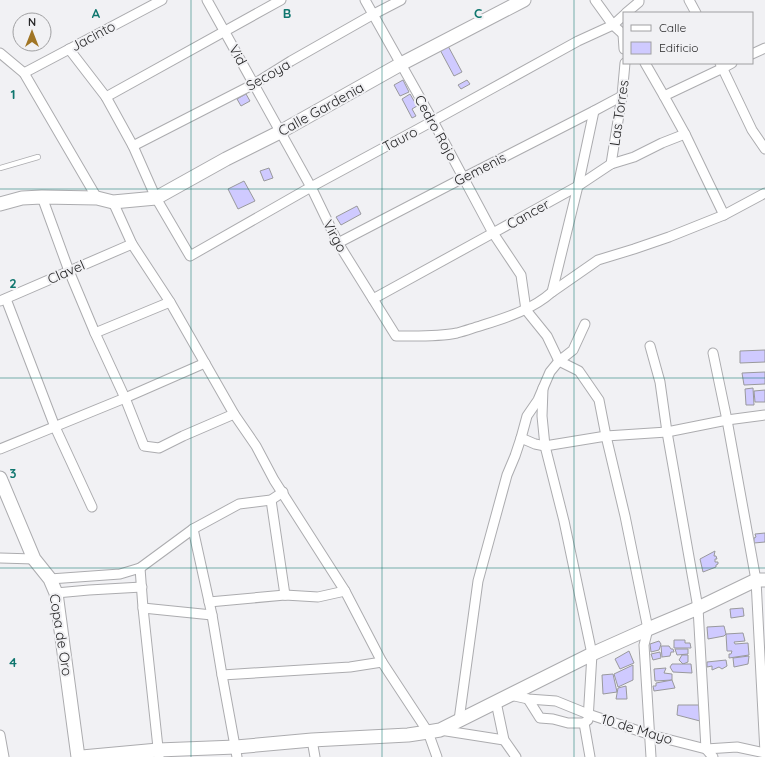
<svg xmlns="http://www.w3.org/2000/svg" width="765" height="757" font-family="Quicksand,sans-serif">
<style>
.building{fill:#cfcaff;stroke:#99999c}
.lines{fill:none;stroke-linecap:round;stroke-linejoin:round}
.lane-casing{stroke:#acacaf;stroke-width:6}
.street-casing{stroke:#acacaf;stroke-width:11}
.secondary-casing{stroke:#acacaf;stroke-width:15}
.lane{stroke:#fff;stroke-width:4.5}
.street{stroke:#fff;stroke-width:9}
.secondary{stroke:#fff;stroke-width:13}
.grid{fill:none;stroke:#0f766e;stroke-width:1;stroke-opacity:0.55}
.labels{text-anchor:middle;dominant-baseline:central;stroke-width:4;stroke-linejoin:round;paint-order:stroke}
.street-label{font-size:14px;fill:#272728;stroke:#f1f1f4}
.grid-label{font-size:13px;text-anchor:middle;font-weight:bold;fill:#0f766e;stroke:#f1f1f4;stroke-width:4;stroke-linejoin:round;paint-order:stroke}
</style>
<rect width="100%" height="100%" fill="#f1f1f4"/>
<g class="building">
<path d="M447,44L462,72L454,76L439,48Z"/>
<path d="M403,80L409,92L400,96L394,85Z"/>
<path d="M467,80L470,84L461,89L458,85Z"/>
<path d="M246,94L250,101L241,106L237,99Z"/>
<path d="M410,94L417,106L412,109L416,116L412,118L402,99Z"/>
<path d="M269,168L273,178L264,181L260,171Z"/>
<path d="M244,181L255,201L238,209L228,189Z"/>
<path d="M357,206L361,214L341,225L336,217Z"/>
<path d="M765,350V362L740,363V351Z"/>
<path d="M765,372V384L744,385L742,373Z"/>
<path d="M753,388L754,405H746L745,389Z"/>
<path d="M765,390V402H755L754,391Z"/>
<path d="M765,533V542L754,543V538L756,537L755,534Z"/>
<path d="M715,551L714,556H716L717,559H715V562H718V564L716,565V567L703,572L700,559Z"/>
<path d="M743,608L744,616L731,618L730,609Z"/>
<path d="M724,626L726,634L724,636L708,639L707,627Z"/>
<path d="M743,633L745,641L734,642L735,644L748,643L749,655L729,658V654H731L732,651H727L726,634Z"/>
<path d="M674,640H685V643H690L691,648H674Z"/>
<path d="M659,641L661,644L659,650L651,652L650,644Z"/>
<path d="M661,646H669L671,649H673L674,652H671L670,656L662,657Z"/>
<path d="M675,649H688V654L677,655Z"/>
<path d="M629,651L634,663L620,669L615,659Z"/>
<path d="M660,652L661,658L653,660L651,654Z"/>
<path d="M682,655H688V662L683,664L679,660Z"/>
<path d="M749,656L748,664L734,667L733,658Z"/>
<path d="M726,660L727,666L722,669L719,667L712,670V666L707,667V662Z"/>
<path d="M672,664H691L692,673L673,672L670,667Z"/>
<path d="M633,665V680L618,687L614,674Z"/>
<path d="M666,668L664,673L672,674V680L655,681L654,669Z"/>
<path d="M613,674L617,692L603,694L602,675Z"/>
<path d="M672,680L675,688L654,691L653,686H656V683Z"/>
<path d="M626,686L627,699H616L618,688Z"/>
<path d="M678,705H699L700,721L677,715Z"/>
</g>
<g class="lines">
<g class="lane-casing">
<path id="lane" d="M0,168L38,157"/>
</g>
<g class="street-casing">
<g id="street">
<path d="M207,0L311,187L338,243L396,336C416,336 437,337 457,333C465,331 473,328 480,326C505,318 532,310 552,292L598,260L634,249L669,237L724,215L765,193"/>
<path d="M365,0L433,121L493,233L521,275L526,310L547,336L559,361L579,371L599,400L606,436L625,516L648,629L644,645L651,757"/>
<path d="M595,0L613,25L624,35"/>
<path d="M689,0L696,13"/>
<path d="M626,13L639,2V0"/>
<path d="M623,34L624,49"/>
<path d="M69,49L106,97L133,146L156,198L190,256L311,187L433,121L578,41L613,25L624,15"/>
<path d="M0,53L24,73L97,198"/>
<path d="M752,54L765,48"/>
<path d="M645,63L664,96L685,134L724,215"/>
<path d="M720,63L752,130L765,149"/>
<path d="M24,73L162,0"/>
<path d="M664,96L723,68L732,63"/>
<path d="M106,97L281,0"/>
<path d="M133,146L254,84L291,61L372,15L401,0"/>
<path d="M611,164L622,96L625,63"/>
<path d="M42,197L69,271L95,333L125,398L144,446L159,448L183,436L234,414"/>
<path d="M113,202L132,244L170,302L234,414L256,446L274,480L345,591L382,662L428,732L437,757"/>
<path d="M338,243L463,178L594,111L622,96"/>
<path d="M552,292L578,186L594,111"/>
<path d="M6,299L55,427L92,507"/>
<path d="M373,299L493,233L578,186L611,164L634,157L662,143L685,134"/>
<path d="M0,301L132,244"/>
<path d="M95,333L170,302"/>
<path d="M650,346L660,382L667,432L698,608L706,749L713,757"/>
<path d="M713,353L727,420L756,580L765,753"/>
<path d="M543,388L542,416L545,446L564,521L592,654L588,720L584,723L590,757"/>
<path d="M521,438L527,416L538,400L550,372L559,361L573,350L585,324"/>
<path d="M0,449L125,398L205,363"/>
<path d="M271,500L285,595"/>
<path d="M193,529L212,615L222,675L237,757"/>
<path d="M0,558L34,559"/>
<path d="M140,568L143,608L159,757"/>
<path d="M50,579L120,574L140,568L193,529L239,504L271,500L283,492"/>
<path d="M56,593L89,590L142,587"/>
<path d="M209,602L285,595L318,597L345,591"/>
<path d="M143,608L212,615"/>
<path d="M222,675L350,667L382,662"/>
<path d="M510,695L528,699L556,701L588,714L651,735L706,749L737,747L765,753"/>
<path d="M528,699L540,718L553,719L568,723H584"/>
<path d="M496,702L504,740L516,757"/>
<path d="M459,720L478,581L507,475L515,456L521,438L535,444L545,446L606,436L667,432L727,420L765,415"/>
<path d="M440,730L504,740"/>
<path d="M0,735L4,757"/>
<path d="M312,740L315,757"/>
</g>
</g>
<g class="secondary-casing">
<g id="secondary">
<path d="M0,204L22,198L42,197L97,198L113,202L156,198L226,159L280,132L401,64L524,0"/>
<path d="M0,478L34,559L50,579L56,593L78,757"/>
<path d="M82,757L158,750L236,747L312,740L408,735L428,732L440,730L592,654L648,629L698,608L756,580H765"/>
</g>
</g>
<use href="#lane" class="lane"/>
<use href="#street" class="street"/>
<use href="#secondary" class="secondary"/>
</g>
<path class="grid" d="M191,0V757M382,0V757M574,0V757M0,189H765M0,378H765M0,568H765"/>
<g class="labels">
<g class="street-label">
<text transform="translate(93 36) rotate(-28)">Jacinto</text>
<text transform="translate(238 55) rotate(61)">Vid</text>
<text transform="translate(268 75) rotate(-30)">Secoya</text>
<text transform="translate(321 109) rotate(-29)">Calle Gardenia</text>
<text transform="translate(619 113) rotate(-82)">Las Torres</text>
<text transform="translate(436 128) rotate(61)">Cedro Rojo</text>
<text transform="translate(400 139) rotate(-28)">Tauro</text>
<text transform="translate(480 169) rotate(-27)">Gemenis</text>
<text transform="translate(528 214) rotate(-29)">Cancer</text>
<text transform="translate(335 236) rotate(62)">Virgo</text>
<text transform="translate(66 272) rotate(-24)">Clavel</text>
<text transform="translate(61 635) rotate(81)">Copa de Oro</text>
<text transform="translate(637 729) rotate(17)">10 de Mayo</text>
</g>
</g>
<g class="grid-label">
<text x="96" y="18">A</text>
<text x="287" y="18">B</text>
<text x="478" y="18">C</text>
<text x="13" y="99">1</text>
<text x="13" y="288">2</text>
<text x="13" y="478">3</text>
<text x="13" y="667">4</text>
</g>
<rect x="623" y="12" width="130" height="52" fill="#f1f1f4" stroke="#a0a0a2"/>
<rect x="631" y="25" width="20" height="6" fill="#ffffff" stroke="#a0a0a2"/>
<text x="659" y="32" font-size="12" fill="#272728">Calle</text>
<rect x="631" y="42" width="20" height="12" fill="#cfcaff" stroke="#a0a0a2"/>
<text x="659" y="52" font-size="12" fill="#272728">Edificio</text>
<g transform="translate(32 32)"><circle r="19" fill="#f1f1f4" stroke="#a0a0a2"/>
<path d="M0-3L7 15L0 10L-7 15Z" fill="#a07525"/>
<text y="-6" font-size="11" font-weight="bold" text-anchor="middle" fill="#272728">N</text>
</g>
</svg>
